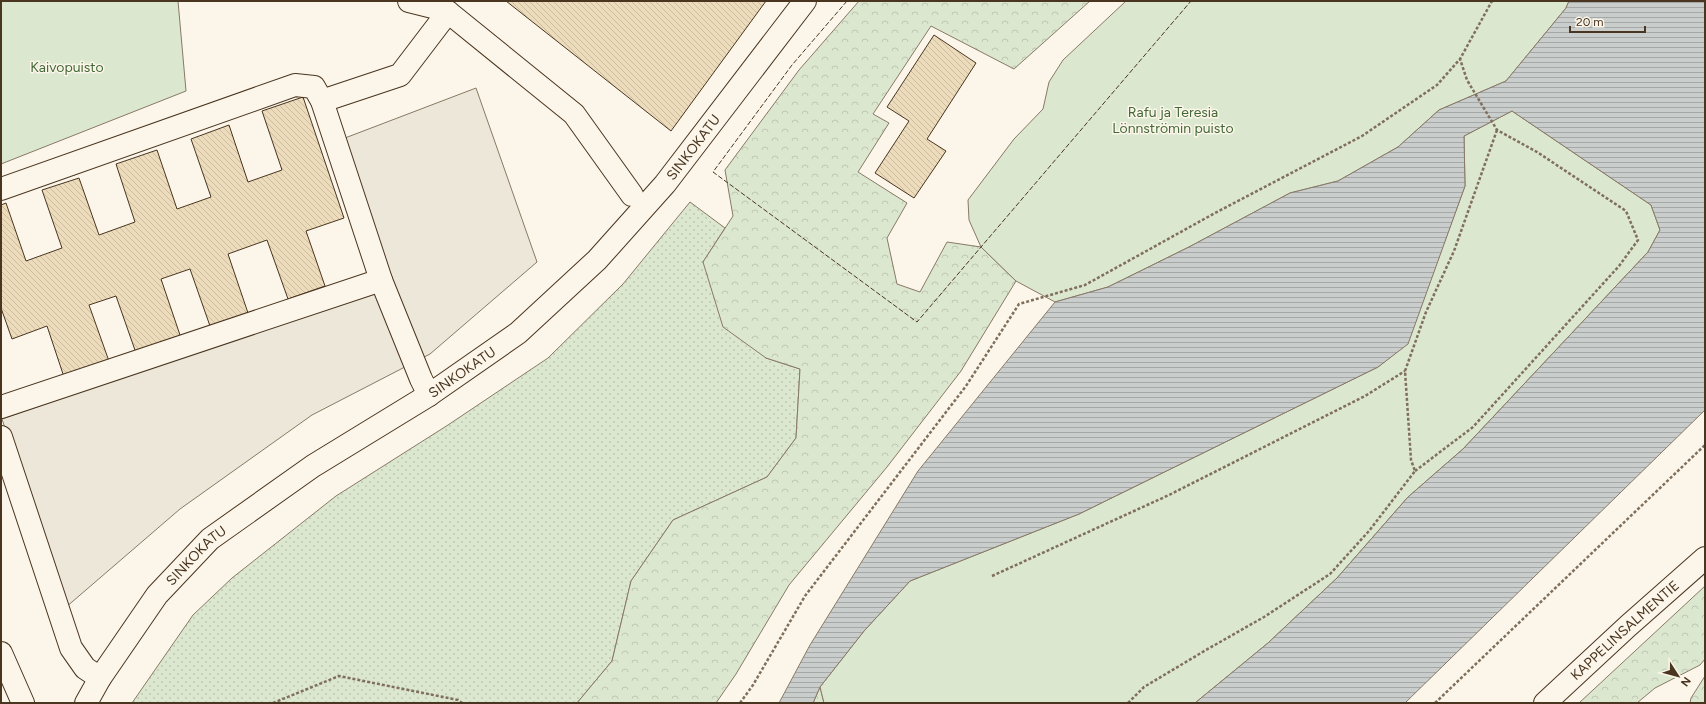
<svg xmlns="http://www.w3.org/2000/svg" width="1706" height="704" font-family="Figtree,sans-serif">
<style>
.grass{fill:url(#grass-dots);stroke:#887966}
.forest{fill:url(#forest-crowns);stroke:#887966}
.green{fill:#dce7d0;stroke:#887966}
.parking{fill:#ede7d9;stroke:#887966}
.water{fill:url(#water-rules);stroke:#887966}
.building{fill:url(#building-back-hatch);stroke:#4a3520}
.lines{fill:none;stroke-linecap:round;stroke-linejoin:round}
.minor-casing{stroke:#4a3520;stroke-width:24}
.major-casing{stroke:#4a3520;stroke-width:24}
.path{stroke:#7f6f5c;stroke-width:2.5;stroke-dasharray:3 2;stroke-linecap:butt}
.minor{stroke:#fbf6e9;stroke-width:22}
.major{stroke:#fbf6e9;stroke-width:22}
.fence{stroke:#4a3520;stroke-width:1;stroke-dasharray:5 2;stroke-linecap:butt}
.labels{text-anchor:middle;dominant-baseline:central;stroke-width:3;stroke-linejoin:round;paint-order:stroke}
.park-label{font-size:14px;fill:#436837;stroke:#fbf6e9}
.street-label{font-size:14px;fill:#4a3520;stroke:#fbf6e9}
</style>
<defs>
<pattern id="grass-dots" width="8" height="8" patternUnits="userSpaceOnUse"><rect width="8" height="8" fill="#dce7d0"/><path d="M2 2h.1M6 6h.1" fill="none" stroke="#bec7b2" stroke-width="1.8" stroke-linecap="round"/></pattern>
<pattern id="forest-crowns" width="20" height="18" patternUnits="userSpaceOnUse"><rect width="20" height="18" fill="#dce7d0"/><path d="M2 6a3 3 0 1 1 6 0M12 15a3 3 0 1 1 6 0" fill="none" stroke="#bec7b2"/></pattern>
<pattern id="water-rules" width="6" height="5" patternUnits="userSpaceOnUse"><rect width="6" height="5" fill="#c9cecd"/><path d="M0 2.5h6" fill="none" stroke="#a5a8a6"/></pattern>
<pattern id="building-back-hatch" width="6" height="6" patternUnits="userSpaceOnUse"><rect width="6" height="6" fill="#ecdcbc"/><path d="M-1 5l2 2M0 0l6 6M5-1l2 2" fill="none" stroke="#ccbda1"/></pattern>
</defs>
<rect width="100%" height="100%" fill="#fbf6e9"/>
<path class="grass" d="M690,202L725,228L703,262L766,358L800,369L796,438L767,477L673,520L631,581L612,661L577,703H132L193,615L232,578L336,496L448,425L548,358L623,284Z"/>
<g class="forest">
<path d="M859,1H1090L1014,69L931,26L873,114L889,123L858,172L907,203L887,238L897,284L920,292L947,242L981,247L1016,281L961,371L887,467L789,585L736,674L716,703H577L612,661L631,581L673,520L767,477L796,438L800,369L766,358L723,327L703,262L733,216L725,170L799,70Z"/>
<path d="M1705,586V659L1700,665L1655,688L1637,703H1579Z"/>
<path d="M1705,676V703H1690L1691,698Z"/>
<path d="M820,687L824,703H813Z"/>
</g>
<g class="green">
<path d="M1,1H178L186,91L1,164Z"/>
<path d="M1126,1H1569L1566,8L1506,81L1439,110L1398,147L1338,181L1290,193L1189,247L1108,287L1055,302L1016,281L981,247L969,220L968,200L1014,139L1043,109L1049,82L1063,60Z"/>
<path d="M1512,111L1651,205L1660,230L1648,252L1463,449L1408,497L1337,578L1268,643L1195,703H824L820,687L864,631L910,581L1079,514L1378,367L1407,344L1465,186L1464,136Z"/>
</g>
<path class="parking" d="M476,88L537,262L430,354L312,415L180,509L65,608L2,419L393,283L345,138Z"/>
<path class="water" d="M1569,1H1705V410L1405,703H1195L1268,643L1337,578L1408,497L1463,449L1648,252L1660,230L1651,205L1512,111L1464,136L1465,186L1408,344L1378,367L1079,514L910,581L864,631L820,687L813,703H779L810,645L918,471L1055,302L1108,287L1189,247L1290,193L1338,181L1398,147L1439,110L1506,81L1566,8Z"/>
<g class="building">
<path d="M506,1H766L671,131Z"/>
<path d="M934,35L976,63L927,139L946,151L914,198L875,173L909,121L887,107Z"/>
<path d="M303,97L344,218L306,231L325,286L288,299L267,240L228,254L248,313L210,326L190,269L161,279L181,338L136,353L116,296L89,305L110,364L65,380L47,326L12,339L1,308V205L6,203L26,261L62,248L42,190L79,178L99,235L135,222L116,164L157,150L177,209L211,197L191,139L229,125L248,182L282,170L262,111Z"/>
</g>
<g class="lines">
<g class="minor-casing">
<g id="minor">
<path d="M409,1L441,9L448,12L574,114L632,195"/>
<path d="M322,101L400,75L448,12"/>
<path d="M1,189L295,85L314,87L322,101L381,280L421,379L429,395"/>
<path d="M1,407L381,280"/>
<path d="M1,437L71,648L85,668L100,678"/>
<path d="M1,653L23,703"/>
<path id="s1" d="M1545,703L1628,626L1705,558"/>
</g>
</g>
<g class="major-casing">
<g id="major">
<path id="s2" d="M86,703L100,678L157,595L210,539L313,466L429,395L518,333L597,260L665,184L805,1"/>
</g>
</g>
<g class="path">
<path d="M1415,471L1473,427L1619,266L1638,240L1626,211L1537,152L1497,130L1467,80L1460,59"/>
<path d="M992,576L1169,495L1365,396L1405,371"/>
<path d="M273,703L339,676L458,700L462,703"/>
<path d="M740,703L753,685L805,596L966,386L1019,304L1085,285L1215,213L1362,136L1437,85L1460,59L1492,1"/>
<path d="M1128,703L1144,687L1206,650L1264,617L1330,574L1369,531L1415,471L1411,460L1405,371L1426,312L1454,251L1497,130"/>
<path d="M1435,703L1705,445"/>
</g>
<use href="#minor" class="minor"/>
<use href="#major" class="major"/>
<path class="fence" d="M847,1L792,65L713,172L917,322L1191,1"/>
</g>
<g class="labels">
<g class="park-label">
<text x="67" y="67">Kaivopuisto</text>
<text x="1173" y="112">Rafu ja Teresia<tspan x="1173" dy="16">Lönnströmin puisto</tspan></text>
</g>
<g class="street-label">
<text stroke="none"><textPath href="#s2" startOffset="833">SINKOKATU</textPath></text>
<text stroke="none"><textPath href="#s2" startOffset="509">SINKOKATU</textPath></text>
<text stroke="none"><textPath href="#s2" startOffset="185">SINKOKATU</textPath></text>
<text stroke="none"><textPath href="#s1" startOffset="108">KAPPELINSALMENTIE</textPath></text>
</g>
</g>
<rect width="1706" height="704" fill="none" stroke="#4a3520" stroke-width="4"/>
<g transform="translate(1678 676) rotate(126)" stroke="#fbf6e9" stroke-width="3" paint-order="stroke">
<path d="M0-3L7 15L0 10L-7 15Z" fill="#4a3520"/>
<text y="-6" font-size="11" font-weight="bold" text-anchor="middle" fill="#4a3520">N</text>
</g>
<path d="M1570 26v6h75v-6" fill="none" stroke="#4a3520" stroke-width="2"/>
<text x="1576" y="26" font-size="12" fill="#4a3520" stroke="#fbf6e9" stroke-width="3" paint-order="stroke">20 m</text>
</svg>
